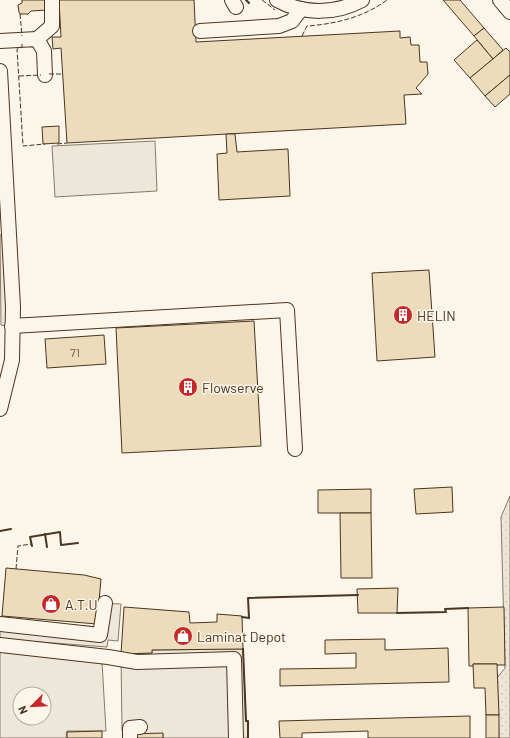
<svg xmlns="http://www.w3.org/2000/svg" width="510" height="738" font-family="Barlow,sans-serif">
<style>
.grass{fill:url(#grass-dots);stroke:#887966}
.parking{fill:#ede7d9;stroke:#887966;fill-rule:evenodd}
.building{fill:#ecdcbc;stroke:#4a3520}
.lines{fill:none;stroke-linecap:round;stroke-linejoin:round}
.minor-casing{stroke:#4a3520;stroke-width:16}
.minor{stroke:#fbf6e9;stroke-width:14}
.fence{stroke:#4a3520;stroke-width:1;stroke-dasharray:5 2;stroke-linecap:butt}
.wall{stroke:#4a3520;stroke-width:2}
.labels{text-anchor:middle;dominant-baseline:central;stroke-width:3;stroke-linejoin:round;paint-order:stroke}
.number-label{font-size:12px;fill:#725f47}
.poi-label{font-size:14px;fill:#4a3520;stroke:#fbf6e9;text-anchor:start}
</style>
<defs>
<pattern id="grass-dots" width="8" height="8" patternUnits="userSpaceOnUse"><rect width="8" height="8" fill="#ede6d9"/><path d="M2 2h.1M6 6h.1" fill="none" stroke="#cdc6ba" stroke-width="1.8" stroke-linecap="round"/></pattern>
</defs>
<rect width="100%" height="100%" fill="#fbf6e9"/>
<path class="grass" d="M510,496V738H499L497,678L505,668L501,517Z"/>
<g class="parking">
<path d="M155,141L157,191L55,197L52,146Z"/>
<path d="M2,233L6,305V326L1,325L0,236Z"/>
<path d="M100,603L121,604L118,641L108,640L107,647L0,639V619L98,627Z"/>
<path d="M243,649L246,721H248V738H163V734H133L122,731L121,654L152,653V650Z"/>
<path d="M0,652L102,662L106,731H67L66,738H0ZM20,694H44V718H20Z"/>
</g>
<g class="building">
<path d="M22,0H45L46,1L47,10L31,11L28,14H20L19,12L18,5L22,3Z"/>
<path d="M59,0H194L196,42L400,31V38L410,37L411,45H419L420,62H427L428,74L416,88L422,94L404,95L406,124L67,143L61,48L53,49L52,37H61Z"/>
<path d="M443,0H460L484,28L474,36Z"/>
<path d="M484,28L503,50L493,59L474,36Z"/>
<path d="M477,40L493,59L470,78L454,60Z"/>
<path d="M506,48L510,52V75L485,96L470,78Z"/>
<path d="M510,75V94L495,107L485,96Z"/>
<path d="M59,126V143L43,144L42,127Z"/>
<path d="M226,134H235L237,152L288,149L290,196L219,200L217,154L227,153Z"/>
<path d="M429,270L435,357L377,361L372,273Z"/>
<path d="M254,321L261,446L122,453L116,328Z"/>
<path d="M104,335L106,364L47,368L45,339Z"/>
<path d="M452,487L453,512L416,514L414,489Z"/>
<path d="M371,489V513H318V490Z"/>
<path d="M340,513H371L372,578H341Z"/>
<path d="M6,568L84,575L101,579L97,624L2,616Z"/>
<path d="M398,588L397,613H358L357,589Z"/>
<path d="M124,607L189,612L190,623L217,622V614L242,616L243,649L152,650V653L121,654Z"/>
<path d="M504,607L505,665H497V664H473L474,666H469L468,608Z"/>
<path d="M385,639V650L448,648L449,682L280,686V669L356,668V653L325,654V640Z"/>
<path d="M473,664H497L499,715H486L485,688H474Z"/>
<rect x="486" y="715" width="13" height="23"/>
<path d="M470,716V738H368V731L302,733V738H280L279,721Z"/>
<path d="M102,731V738H67V732Z"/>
<path d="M163,733V738H133V734Z"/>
</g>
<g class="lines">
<g class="minor-casing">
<g id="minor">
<path d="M232,0L236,7"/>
<path d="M277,0C304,15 336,14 362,0"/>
<path d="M500,0L510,12"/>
<path d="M200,31L279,26L292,21L301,9"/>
<path d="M37,39L52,26V0"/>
<path d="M0,41L37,39L44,51L45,75"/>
<path d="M0,71L13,307L12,360L0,409"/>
<path d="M12,326L287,310L295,449"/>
<path d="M0,624L100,635L105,603"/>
<path d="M0,645L108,657L137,662L234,659L236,738"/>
<path d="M130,738V728L140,727"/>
</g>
</g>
<use href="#minor" class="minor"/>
<g class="fence">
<path d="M262,0L275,10"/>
<path d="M20,14L22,36"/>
<path d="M302,36L307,26C336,24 364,17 387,0"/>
<path d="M22,44V47L17,49L23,146L45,144"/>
<path d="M49,74H63"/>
<path d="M19,76L41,75"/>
<path d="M57,144L67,143"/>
<path d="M16,569L18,546L31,544"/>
</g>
<g class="wall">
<path d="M246,0L249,3"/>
<path d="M0,531L11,529"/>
<path d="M45,534L47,547"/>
<path d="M32,546L30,537L60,532L61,545L78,543"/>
<path d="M397,613L446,612L445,609L468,608"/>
<path d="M242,617L249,618L248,598L358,595"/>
<path d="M243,649L246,721H248V738"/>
</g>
</g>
<defs>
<g id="building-disc" transform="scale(1)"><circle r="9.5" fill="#c62828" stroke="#fbf6e9"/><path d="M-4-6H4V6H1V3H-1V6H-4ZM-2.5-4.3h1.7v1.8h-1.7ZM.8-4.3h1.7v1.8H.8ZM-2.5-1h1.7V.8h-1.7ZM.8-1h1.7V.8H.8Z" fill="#fff"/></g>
<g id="shop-disc" transform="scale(1)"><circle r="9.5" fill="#c62828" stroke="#fbf6e9"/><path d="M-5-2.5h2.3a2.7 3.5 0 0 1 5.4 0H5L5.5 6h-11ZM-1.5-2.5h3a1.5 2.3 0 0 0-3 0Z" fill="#fff"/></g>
</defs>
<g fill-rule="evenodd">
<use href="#building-disc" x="403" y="315"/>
<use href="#building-disc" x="188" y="387"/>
<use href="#shop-disc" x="51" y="604"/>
<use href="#shop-disc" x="183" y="636"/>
</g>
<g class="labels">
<g class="number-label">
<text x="75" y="352">71</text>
</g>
<g class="poi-label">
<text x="417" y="315">HELIN</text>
<text x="202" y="387">Flowserve</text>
<text x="65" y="604">A.T.U</text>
<text x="197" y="636">Laminat Depot</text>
</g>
</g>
<g transform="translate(32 706) rotate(246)"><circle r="19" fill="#fbf6e9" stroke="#b4a999"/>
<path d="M0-3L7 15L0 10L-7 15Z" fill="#c62828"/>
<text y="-6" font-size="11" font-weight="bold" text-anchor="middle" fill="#4a3520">N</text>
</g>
</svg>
